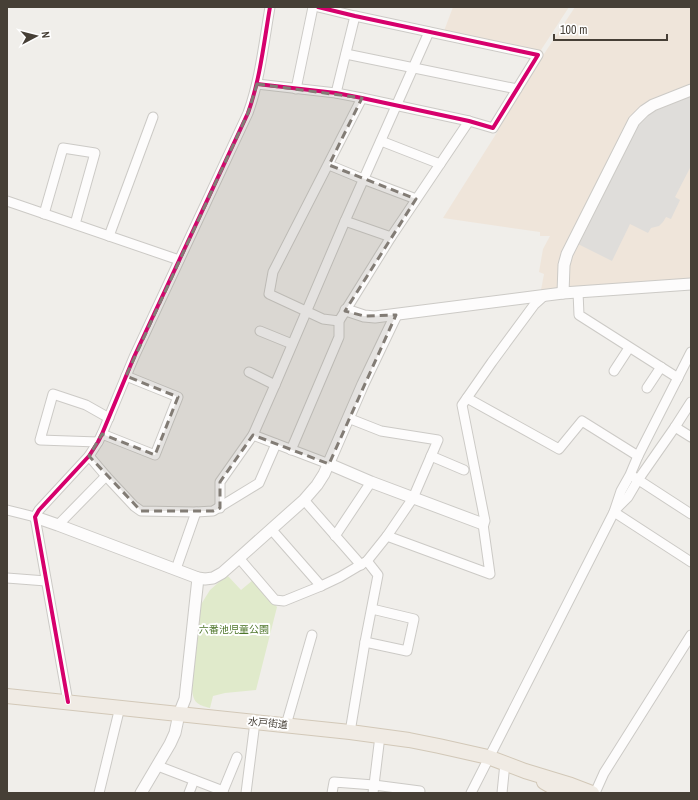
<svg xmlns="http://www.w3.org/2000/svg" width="698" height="800" font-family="'Archivo Narrow','Noto Sans JP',sans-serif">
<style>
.commercial{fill:#efe5da}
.green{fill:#e0eacb}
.parking{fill:#dfddda}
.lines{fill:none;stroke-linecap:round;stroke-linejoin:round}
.minor-casing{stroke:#cccac6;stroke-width:11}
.tertiary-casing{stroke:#cccac6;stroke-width:13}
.primary-casing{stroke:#d2c8b8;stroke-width:16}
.minor{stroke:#fdfcfc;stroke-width:9}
.tertiary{stroke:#fdfcfc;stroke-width:11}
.primary{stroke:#f0ebe4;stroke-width:14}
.cycleway-casing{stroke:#fff;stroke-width:6}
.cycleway{stroke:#d6006c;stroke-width:4}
.marked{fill:#827c75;fill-opacity:0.2;stroke:#827c75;stroke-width:3;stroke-dasharray:8 5;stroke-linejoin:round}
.labels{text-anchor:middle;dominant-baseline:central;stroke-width:4;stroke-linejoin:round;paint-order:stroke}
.park-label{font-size:10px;fill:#4e762b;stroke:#fff}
.street-label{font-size:10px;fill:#463f36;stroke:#fff}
</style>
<rect width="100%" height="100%" fill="#f0eeea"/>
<path class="commercial" d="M453,7H569L541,50L544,54L575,7H691V279L574,288L563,287L541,290L544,274L539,272L543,249L550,236H540V232L443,218L496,134L542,55L541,52L444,31Z"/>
<path class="green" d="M227,575L241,590L253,580L277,607L256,690L225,693L213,696L210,708C197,705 193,702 192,689L200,606L210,590Z"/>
<path class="parking" d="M691,96V166L675,197L680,200L671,219L666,217L663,222L659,226L651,228L648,233L630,224L612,261L578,244L634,130L641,121L648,115L657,110Z"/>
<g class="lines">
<g class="minor-casing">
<g id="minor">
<path d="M346,54L517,89"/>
<path d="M257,84L336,93L362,98L469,121L493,128L538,55L355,16L318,7"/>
<path d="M296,89L313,7"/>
<path d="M336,93L355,16"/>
<path d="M381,141L440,164"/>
<path d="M329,165L363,179L416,199"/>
<path d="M7,201L179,260"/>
<path d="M44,214L63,148L95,153L75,224"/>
<path d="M345,221L391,237"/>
<path d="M109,236L153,117"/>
<path d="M578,292L579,315L678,378"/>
<path d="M339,321L323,319L269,294L273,272L362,98"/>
<path d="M260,331L292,344"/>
<path d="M614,371L629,348"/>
<path d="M249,372L275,385"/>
<path d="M647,388L661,367"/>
<path d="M467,398L559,449L582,421L638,456"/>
<path d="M675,427L691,437"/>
<path d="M102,434L155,455L178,397L126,376"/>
<path d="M253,435L329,464"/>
<path d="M98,442L40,440L53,394L86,405L109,418"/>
<path d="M291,450L339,337V321L391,237L469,121"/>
<path d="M89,456L106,476L134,506L141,511L196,512L213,511L259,483L276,444"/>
<path d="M431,456L464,470"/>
<path d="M634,477L691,514"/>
<path d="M304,500L361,565"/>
<path d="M220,508V482L253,435L275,385L345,221L429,32"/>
<path d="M616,509L628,497L638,480L675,427L691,402"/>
<path d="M7,510L35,517"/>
<path d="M614,512L691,562"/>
<path d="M58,525L106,476"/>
<path d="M271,529L321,586"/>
<path d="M335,536L371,482"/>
<path d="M387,536L490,574L483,524L485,521L462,405L492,362L534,305L544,296"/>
<path d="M239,558L275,600L284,601L321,586L340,577L367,561L387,536L413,498L438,440L381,431L348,418"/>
<path d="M176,569L196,512"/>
<path d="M7,578L46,581"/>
<path d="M365,642L407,651L414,619L372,609"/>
<path d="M68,702L35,517L39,510L89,456L98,442L102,434L134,357L248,113C260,80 264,42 270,7"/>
<path d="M286,725L312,635"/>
<path d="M350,732L365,642L378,575L367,561"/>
<path d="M158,766L223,791L222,793"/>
<path d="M223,791L237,757"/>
<path d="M99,793L120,707"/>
<path d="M189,793L194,780"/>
<path d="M246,793L255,722"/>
<path d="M332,793L334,782L374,785L420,791"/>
<path d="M373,793L380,736"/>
<path d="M471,793L614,512L621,491L630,475L638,456L691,352"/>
<path d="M502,793L505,763"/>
<path d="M595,793L604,773L691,635"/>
</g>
</g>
<g class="tertiary-casing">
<g id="tertiary">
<path d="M563,293L564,265L567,254L634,121L644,111L653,105L691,90"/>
<path d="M346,310L364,316L375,317L563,293L691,284"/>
<path d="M329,464L371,482L483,524"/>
<path d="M35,517L58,525L198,578L205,579L213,578L222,573L239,558L304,500L317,485L324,474L363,384L396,315"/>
<path d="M141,793L170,744L175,733L179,714L185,699L198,578"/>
</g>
</g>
<g class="primary-casing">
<g id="primary">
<path d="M7,696L350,732L409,740L439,746L488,757L525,771L571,785L592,793"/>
<path d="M544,782L563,793"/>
</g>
</g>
<use href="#minor" class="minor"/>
<use href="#tertiary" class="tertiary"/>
<use href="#primary" class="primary"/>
<g class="cycleway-casing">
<g id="cycleway">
<path d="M257,84L336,93L362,98L469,121L493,128L538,55L355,16L318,7"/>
<path d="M68,702L35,517L39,510L89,456L98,442L102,434L134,357L248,113C260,80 264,42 270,7"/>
</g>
</g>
<use href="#cycleway" class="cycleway"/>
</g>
<path class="marked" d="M257,84L362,98L329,165L416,199L345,311L364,316L396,315L329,464L253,435L220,482V508L213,511H141L89,456L102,434L155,455L178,397L126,376L248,113Z"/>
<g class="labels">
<g class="park-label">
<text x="234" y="629">六番池児童公園</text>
</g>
<g class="street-label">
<text transform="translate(268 723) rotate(6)">水戸街道</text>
</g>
</g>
<rect width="698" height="800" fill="none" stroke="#463f36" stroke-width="16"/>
<g transform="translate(36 36) rotate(83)" stroke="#ffffff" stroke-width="3" paint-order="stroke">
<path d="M0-3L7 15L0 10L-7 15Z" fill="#463f36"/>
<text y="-6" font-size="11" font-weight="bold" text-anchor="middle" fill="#463f36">N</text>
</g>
<path d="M554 34v6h113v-6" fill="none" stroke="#463f36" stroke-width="2"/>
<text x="560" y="34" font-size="12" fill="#463f36" stroke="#ffffff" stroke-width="3" paint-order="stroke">100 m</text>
</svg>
